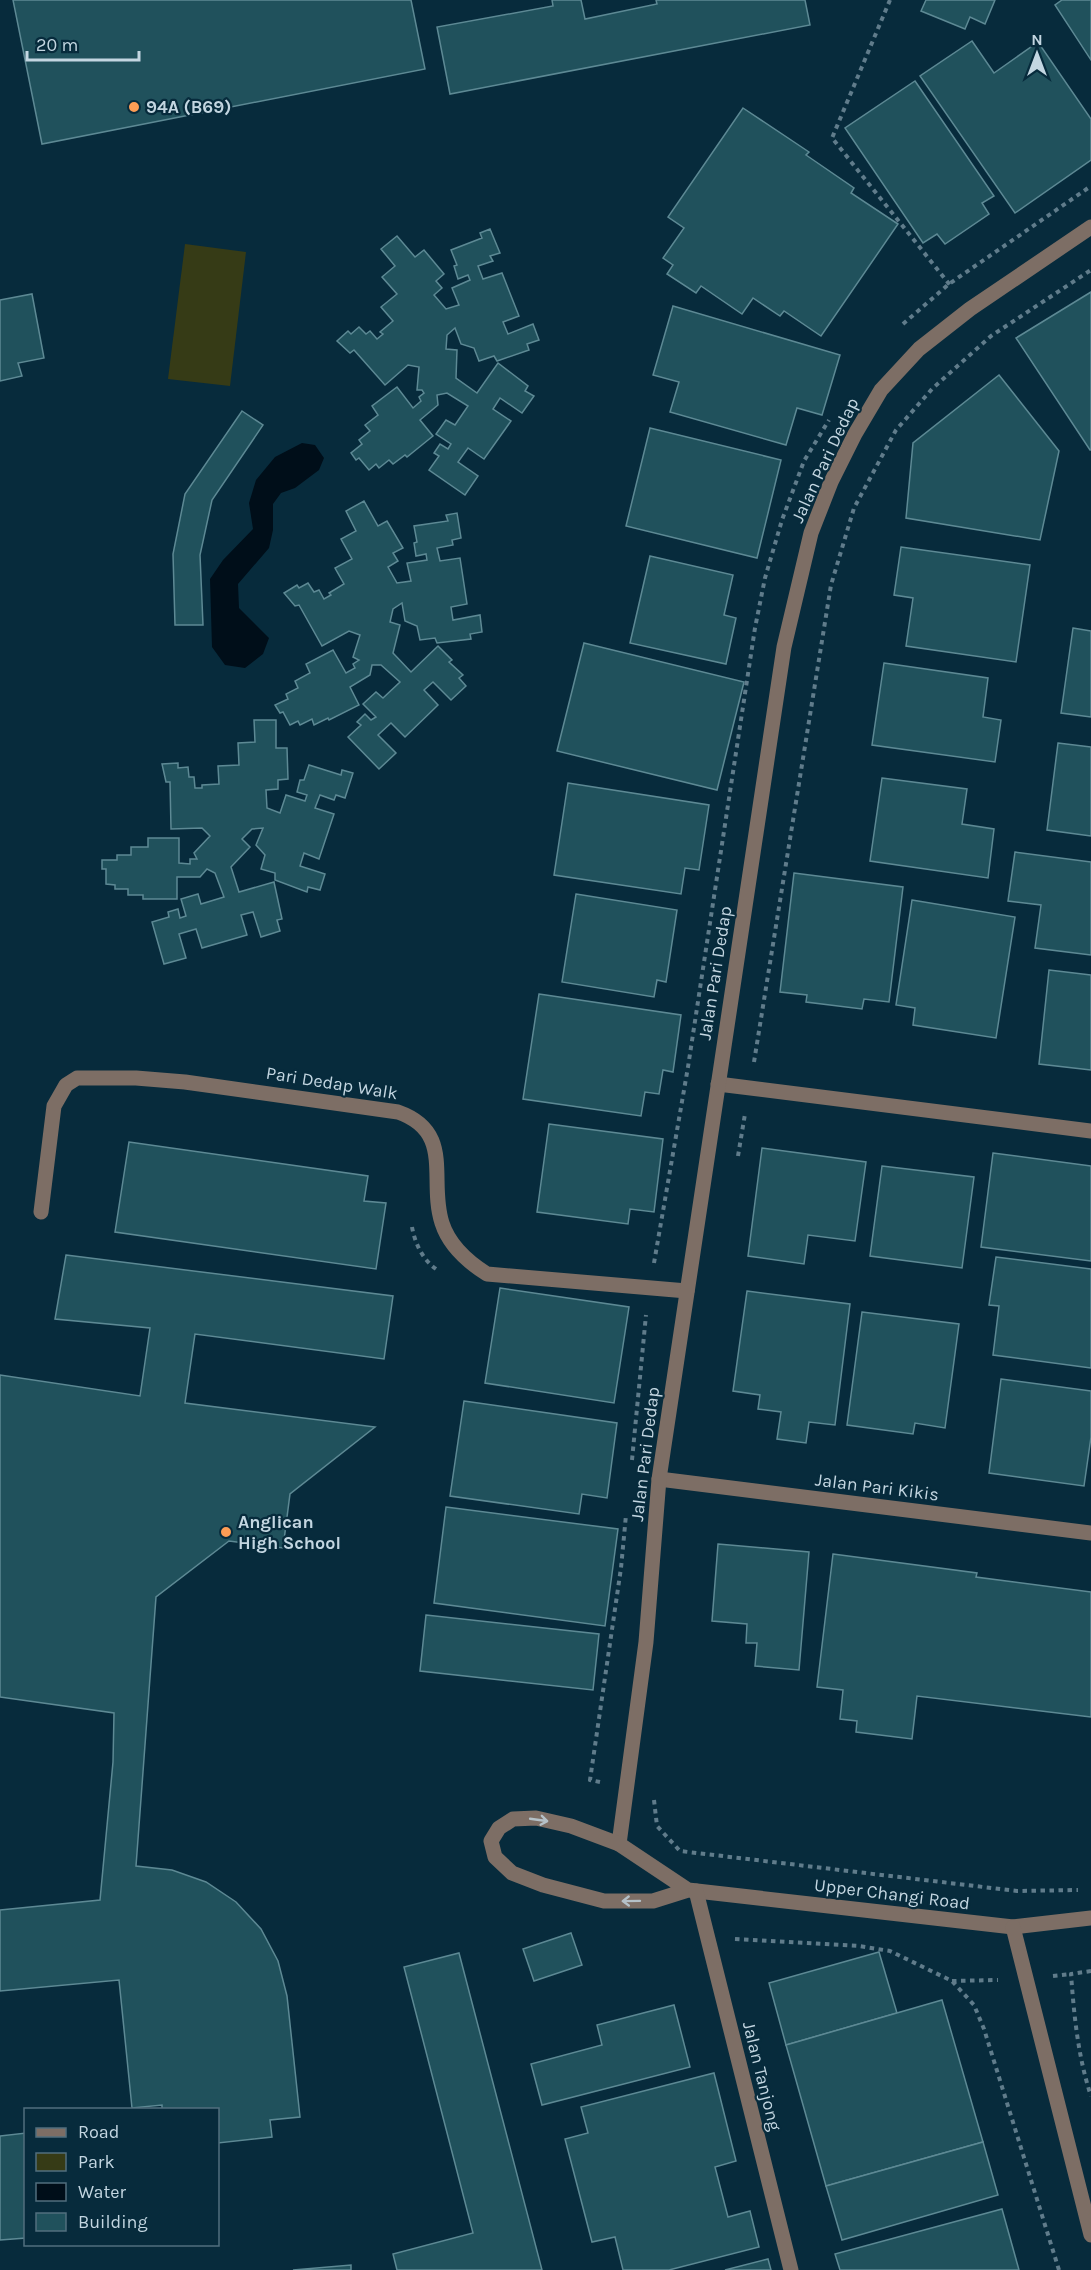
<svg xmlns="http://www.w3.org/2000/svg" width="1091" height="2270" font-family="Karla,sans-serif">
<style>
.green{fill:#363b16}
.water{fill:#000e19}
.building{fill:#20515c;stroke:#5d8994;stroke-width:1.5}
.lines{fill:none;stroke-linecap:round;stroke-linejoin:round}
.path{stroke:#607c8b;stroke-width:4;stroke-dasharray:4.5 4.5;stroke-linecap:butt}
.minor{stroke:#7d6e65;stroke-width:15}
.oneway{stroke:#b5c1c8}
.poi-dot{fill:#fd9d55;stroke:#072b3c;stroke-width:2}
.labels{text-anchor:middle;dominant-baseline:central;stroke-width:4.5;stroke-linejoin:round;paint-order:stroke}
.poi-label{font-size:18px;font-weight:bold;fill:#c3d6e1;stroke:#072b3c;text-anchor:start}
.street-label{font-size:18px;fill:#c3d6e1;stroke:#072b3c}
</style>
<rect width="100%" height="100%" fill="#072b3c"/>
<path class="green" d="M185,244L246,252L230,386L168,379Z"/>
<path class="water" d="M302,443L315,445L324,458L319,470L295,488L281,493L273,504V530L269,548L238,584L239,608L269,638L263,654L245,668L225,665L212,647L210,579L223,560L253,529L249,503L256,480L275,457Z"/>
<g class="building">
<path d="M13,0H411L425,69L42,144Z"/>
<path d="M552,0H581L585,19L657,4L656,0H805L810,25L450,94L437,27L553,6Z"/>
<path d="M926,0H995L985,24L970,17L965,29L921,11Z"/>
<path d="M1062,0H1091V60L1055,5Z"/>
<path d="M972,41L994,73L1038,42L1091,119V160L1015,213L920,76Z"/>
<path d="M915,81L994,196L982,203L989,214L945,244L937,234L923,243L845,128Z"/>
<path d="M743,108L809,152L806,155L854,188L851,193L898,224L821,336L784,311L780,316L753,298L742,314L701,286L696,293L667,274L673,265L663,258L684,228L668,217Z"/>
<path d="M490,229L500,253L490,256L493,261L478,266L483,279L502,273L519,316L503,322L508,334L533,324L539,340L527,344L529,350L497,361L494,356L479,361L474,348L461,344L455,328L447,335L446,349L457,350L456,378L477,393L498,363L528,386L525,391L534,396L522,413L500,398L493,409L511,421L484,459L468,448L458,462L478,476L465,495L429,470L439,456L434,453L440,444L448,449L451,444L436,434L446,420L455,425L468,406L447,393L437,395L438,405L420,420L433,436L407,457L405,455L393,464L389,460L379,468L376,464L369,470L359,458L356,460L351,453L362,444L359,440L370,431L365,425L378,415L372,406L397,387L413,408L421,401L419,397L424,393L422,390H417L419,367L408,365L385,385L354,350L350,353L337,341L348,331L351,334L359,327L366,334L370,331L377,339L383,334L380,332L393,321L381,307L397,294L382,277L395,266L381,249L397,236L415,257L424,250L444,274L436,281L442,288L434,295L446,309L459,305L452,288L470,280L468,275L458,279L454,266L457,265L451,250L482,238L480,233Z"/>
<path d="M1091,292V450H1090L1016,338Z"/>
<path d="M32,294L44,358L18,363L22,376L0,381V300Z"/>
<path d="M673,306L840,355L822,415L797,408L786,445L670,412L679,382L653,375Z"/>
<path d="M999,375L1059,451L1040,540L906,518L913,443Z"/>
<path d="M242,411L263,425L212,500L200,555L203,625H175L173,554L185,494Z"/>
<path d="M650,428L781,460L757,558L626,526Z"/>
<path d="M364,501L378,526L387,521L403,548L393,553L398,561L388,567L397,583L411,581L407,563L427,560L426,554L416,556L414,543L417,542L414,526L448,521L446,515L457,513L461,538L452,540L453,545L437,548L440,561L460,558L467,604L451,607L453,620L480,615L482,632L470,634L471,639L437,643L435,638L420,640L417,626L405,621L402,603L393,609L390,622L400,625L393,653L411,672L438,646L452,660L449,662L463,675L459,678L466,686L451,700L433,682L424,690L438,705L405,737L391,723L378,735L396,753L379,769L348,737L361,725L357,722L365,714L371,720L376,717L363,704L376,692L383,698L400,682L381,665H372L370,675L350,687L359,705L329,720L328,718L314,725L312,719L300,725L298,721L290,725L283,712L280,713L275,705L288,699L286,694L298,688L295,681L310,673L306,664L333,650L346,673L355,668L353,664L359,660L353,657L360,635L349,631L322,646L299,605L295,606L284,593L297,585L299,588L308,583L314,592L319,590L324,599L331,595L329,593L344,584L335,568L352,559L341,539L356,531L346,511Z"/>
<path d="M901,547L1030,565L1016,662L906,646L913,598L894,595Z"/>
<path d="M650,556L733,575L724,615L736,618L726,664L630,643Z"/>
<path d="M1073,628L1091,631V717L1061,713Z"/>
<path d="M584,643L744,682L717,790L557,751Z"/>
<path d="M884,663L988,678L983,717L1001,720L995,762L872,745Z"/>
<path d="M254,720H276V748H287L288,779L278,780V789L266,790L267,808L280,813L286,795L305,801L307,795L297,792L300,780H304L309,765L341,775L342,770L353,773L345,798L336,795L334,800L320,795L315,808L334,814L319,859L304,853L300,866L325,874L320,890L308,887L307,892L275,880V873L261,869L265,855L256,845L263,828L252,829L242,839L250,847L231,867L239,892L274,882L282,919L277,920L280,931L261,937L253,912L241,915L247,935L202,948L196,929L179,934L186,958L164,964L152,922L169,917L168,912L178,909L180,918L186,916L181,899L198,894L201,904L224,897L215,873L207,869L200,877H177V899H143V895H128V889H115V885L106,884V869H102V860H117V855H131V847H148V838H179V863L190,864V859H197L194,853L210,836L202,828L171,829L170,782H166L162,764L178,763V768L188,767L189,777H194L195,788H202V785L219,784L218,766L239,765L238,743L255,742Z"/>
<path d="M1058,743L1091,747V836L1047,830Z"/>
<path d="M882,778L967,789L962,824L994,829L988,878L870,861Z"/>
<path d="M568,783L709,805L699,870L685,868L681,894L554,875Z"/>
<path d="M1015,852L1091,862V955L1035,948L1041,905L1008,901Z"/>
<path d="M794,873L903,887L889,1002L864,999L862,1009L806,1002L807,995L780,992Z"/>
<path d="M576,894L677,910L666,982L657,980L654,997L562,982Z"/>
<path d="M912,900L1015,917L996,1038L913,1025L915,1008L896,1005Z"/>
<path d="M1049,970L1091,975V1070L1039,1064Z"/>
<path d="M539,994L681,1015L673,1072L663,1070L659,1094L645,1092L641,1116L523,1099Z"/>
<path d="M549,1124L663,1139L654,1212L630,1209L628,1224L537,1212Z"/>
<path d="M129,1142L368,1176L364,1201L386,1203L376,1269L115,1232Z"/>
<path d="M762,1148L866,1162L855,1241L808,1235L804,1264L748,1256Z"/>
<path d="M993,1153L1091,1166V1261L981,1247Z"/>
<path d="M882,1166L974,1177L962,1268L870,1256Z"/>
<path d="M66,1255L393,1296L384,1359L195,1334L185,1403L375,1427L290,1494L283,1548L229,1541L156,1597L136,1866L172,1870L206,1882L236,1902L261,1929L278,1961L287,1996L300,2117L270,2120L272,2137L218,2143V2110H162V2105L132,2108L119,1980L0,1991V1910L100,1900L113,1762L114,1713L0,1697V1375L140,1396L150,1328L55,1319Z"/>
<path d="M996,1257L1091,1269V1368L993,1355L999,1306L989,1305Z"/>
<path d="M500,1288L629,1307L614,1403L485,1383Z"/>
<path d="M747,1291L850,1304L835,1425L809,1422L806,1443L777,1439L781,1412L758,1409L760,1395L733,1391Z"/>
<path d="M862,1312L959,1324L945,1428L915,1423L913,1434L847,1425Z"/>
<path d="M1001,1379L1091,1391V1437L1084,1486L989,1473Z"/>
<path d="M464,1401L617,1423L607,1498L582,1494L579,1514L450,1496Z"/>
<path d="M446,1507L618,1529L605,1626L434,1603Z"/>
<path d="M718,1544L809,1552L799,1670L755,1666L757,1643H746L747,1624L712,1621Z"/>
<path d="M833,1554L977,1573L976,1577L1091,1592V1717L917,1696L912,1739L856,1732L857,1721L840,1719L843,1690L817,1687Z"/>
<path d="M426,1615L599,1634L593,1690L420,1671Z"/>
<path d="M571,1933L582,1965L534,1981L523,1949Z"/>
<path d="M879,1952L897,2013L786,2045L769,1983Z"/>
<path d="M459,1953L542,2270H397L393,2254L473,2233L404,1967Z"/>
<path d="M942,2000L983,2142L826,2186L786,2045Z"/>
<path d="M674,2005L690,2067L542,2105L531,2064L602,2045L597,2025Z"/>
<path d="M714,2073L736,2161L715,2167L728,2217L750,2211L759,2247L669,2270H623L615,2237L592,2242L565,2139L588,2133L581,2107Z"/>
<path d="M26,2133V2238L0,2240V2136Z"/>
<path d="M983,2142L998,2195L842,2240L826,2186Z"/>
<path d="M1002,2209L1019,2270H840L835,2254Z"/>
<path d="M768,2259L771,2270H725Z"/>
<path d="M351,2265V2270H293Z"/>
</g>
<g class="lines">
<g class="path">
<path d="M890,0L832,138L950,285"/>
<path d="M903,324L949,284L1091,186"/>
<path d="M754,1062L831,585L854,508L896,430L932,389L991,336L1091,270"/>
<path d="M738,1156L745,1114"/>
<path d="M412,1227C415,1243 422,1259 436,1269"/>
<path d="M654,1263L688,1067L755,628L765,578L782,520L804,461L829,420"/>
<path d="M632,1460L646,1315"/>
<path d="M600,1782L590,1780L621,1568L626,1515"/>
<path d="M654,1800L657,1826L680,1851L1017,1891L1078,1890"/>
<path d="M735,1939L859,1946L890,1951L952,1981L974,2005L984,2029L1059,2270"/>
<path d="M1091,1971L1071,1974C1074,2015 1078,2057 1091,2096"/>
<path d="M1053,1976L1071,1974"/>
<path d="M952,1981L998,1980"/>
</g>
<g class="minor">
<path d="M718,1084L1091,1131"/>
<path d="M41,1212L54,1106L66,1085L77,1078H136L185,1082L398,1112C455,1132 428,1180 442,1223C449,1245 468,1262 487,1274L687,1291"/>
<path d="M659,1479L1091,1533"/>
<path d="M619,1844L646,1642L659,1479L784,647L811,533L831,482L855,434L881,390L919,349L970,309L1091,227"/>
<path d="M688,1890L653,1901H604L543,1885L512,1873L495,1857L491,1841L499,1828L513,1819L536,1818L571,1826L619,1844L688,1890L1013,1927L1091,1918"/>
<path d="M696,1891L791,2270"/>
<path d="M1013,1927L1091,2235"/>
</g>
</g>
<defs><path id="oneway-shaft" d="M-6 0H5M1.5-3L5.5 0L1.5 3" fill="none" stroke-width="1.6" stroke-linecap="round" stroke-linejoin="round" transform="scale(1.5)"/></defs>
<g class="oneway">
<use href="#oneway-shaft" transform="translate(539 1820) rotate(8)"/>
<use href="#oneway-shaft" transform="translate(631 1901) rotate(179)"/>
</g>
<g class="poi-dot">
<circle cx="134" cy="107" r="6"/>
<circle cx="226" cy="1532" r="6"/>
</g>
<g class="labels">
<g class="poi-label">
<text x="146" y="107">94A (B69)</text>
<text x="238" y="1522">Anglican<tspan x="238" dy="21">High School</tspan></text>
</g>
<g class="street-label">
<text transform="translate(825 460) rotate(-65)">Jalan Pari Dedap</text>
<text transform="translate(715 973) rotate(-81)">Jalan Pari Dedap</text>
<text transform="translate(332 1083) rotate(9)">Pari Dedap Walk</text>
<text transform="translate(645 1454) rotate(-83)">Jalan Pari Dedap</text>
<text transform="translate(877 1487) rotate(7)">Jalan Pari Kikis</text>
<text transform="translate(892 1894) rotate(7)">Upper Changi Road</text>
<text transform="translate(762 2076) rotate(76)">Jalan Tanjong</text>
</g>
</g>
<rect x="24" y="2108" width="195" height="138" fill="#072b3c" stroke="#526f7e" stroke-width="1.5"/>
<rect x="36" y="2128" width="30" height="9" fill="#7d6e65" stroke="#526f7e" stroke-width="1.5"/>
<text x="78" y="2138" font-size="18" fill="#c3d6e1">Road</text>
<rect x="36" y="2153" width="30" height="18" fill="#363b16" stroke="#526f7e" stroke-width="1.5"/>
<text x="78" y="2168" font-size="18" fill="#c3d6e1">Park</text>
<rect x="36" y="2183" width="30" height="18" fill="#000e19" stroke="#526f7e" stroke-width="1.5"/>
<text x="78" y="2198" font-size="18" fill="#c3d6e1">Water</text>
<rect x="36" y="2213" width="30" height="18" fill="#20515c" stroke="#526f7e" stroke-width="1.5"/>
<text x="78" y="2228" font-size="18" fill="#c3d6e1">Building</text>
<g transform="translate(1037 54)" stroke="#072b3c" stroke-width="4.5" paint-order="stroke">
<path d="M0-4.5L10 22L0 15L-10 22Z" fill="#c3d6e1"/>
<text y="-9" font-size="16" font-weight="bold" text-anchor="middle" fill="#c3d6e1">N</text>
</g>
<path d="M27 51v9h112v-9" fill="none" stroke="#c3d6e1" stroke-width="3"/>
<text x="36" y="51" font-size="18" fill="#c3d6e1" stroke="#072b3c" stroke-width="4.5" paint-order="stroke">20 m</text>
</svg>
